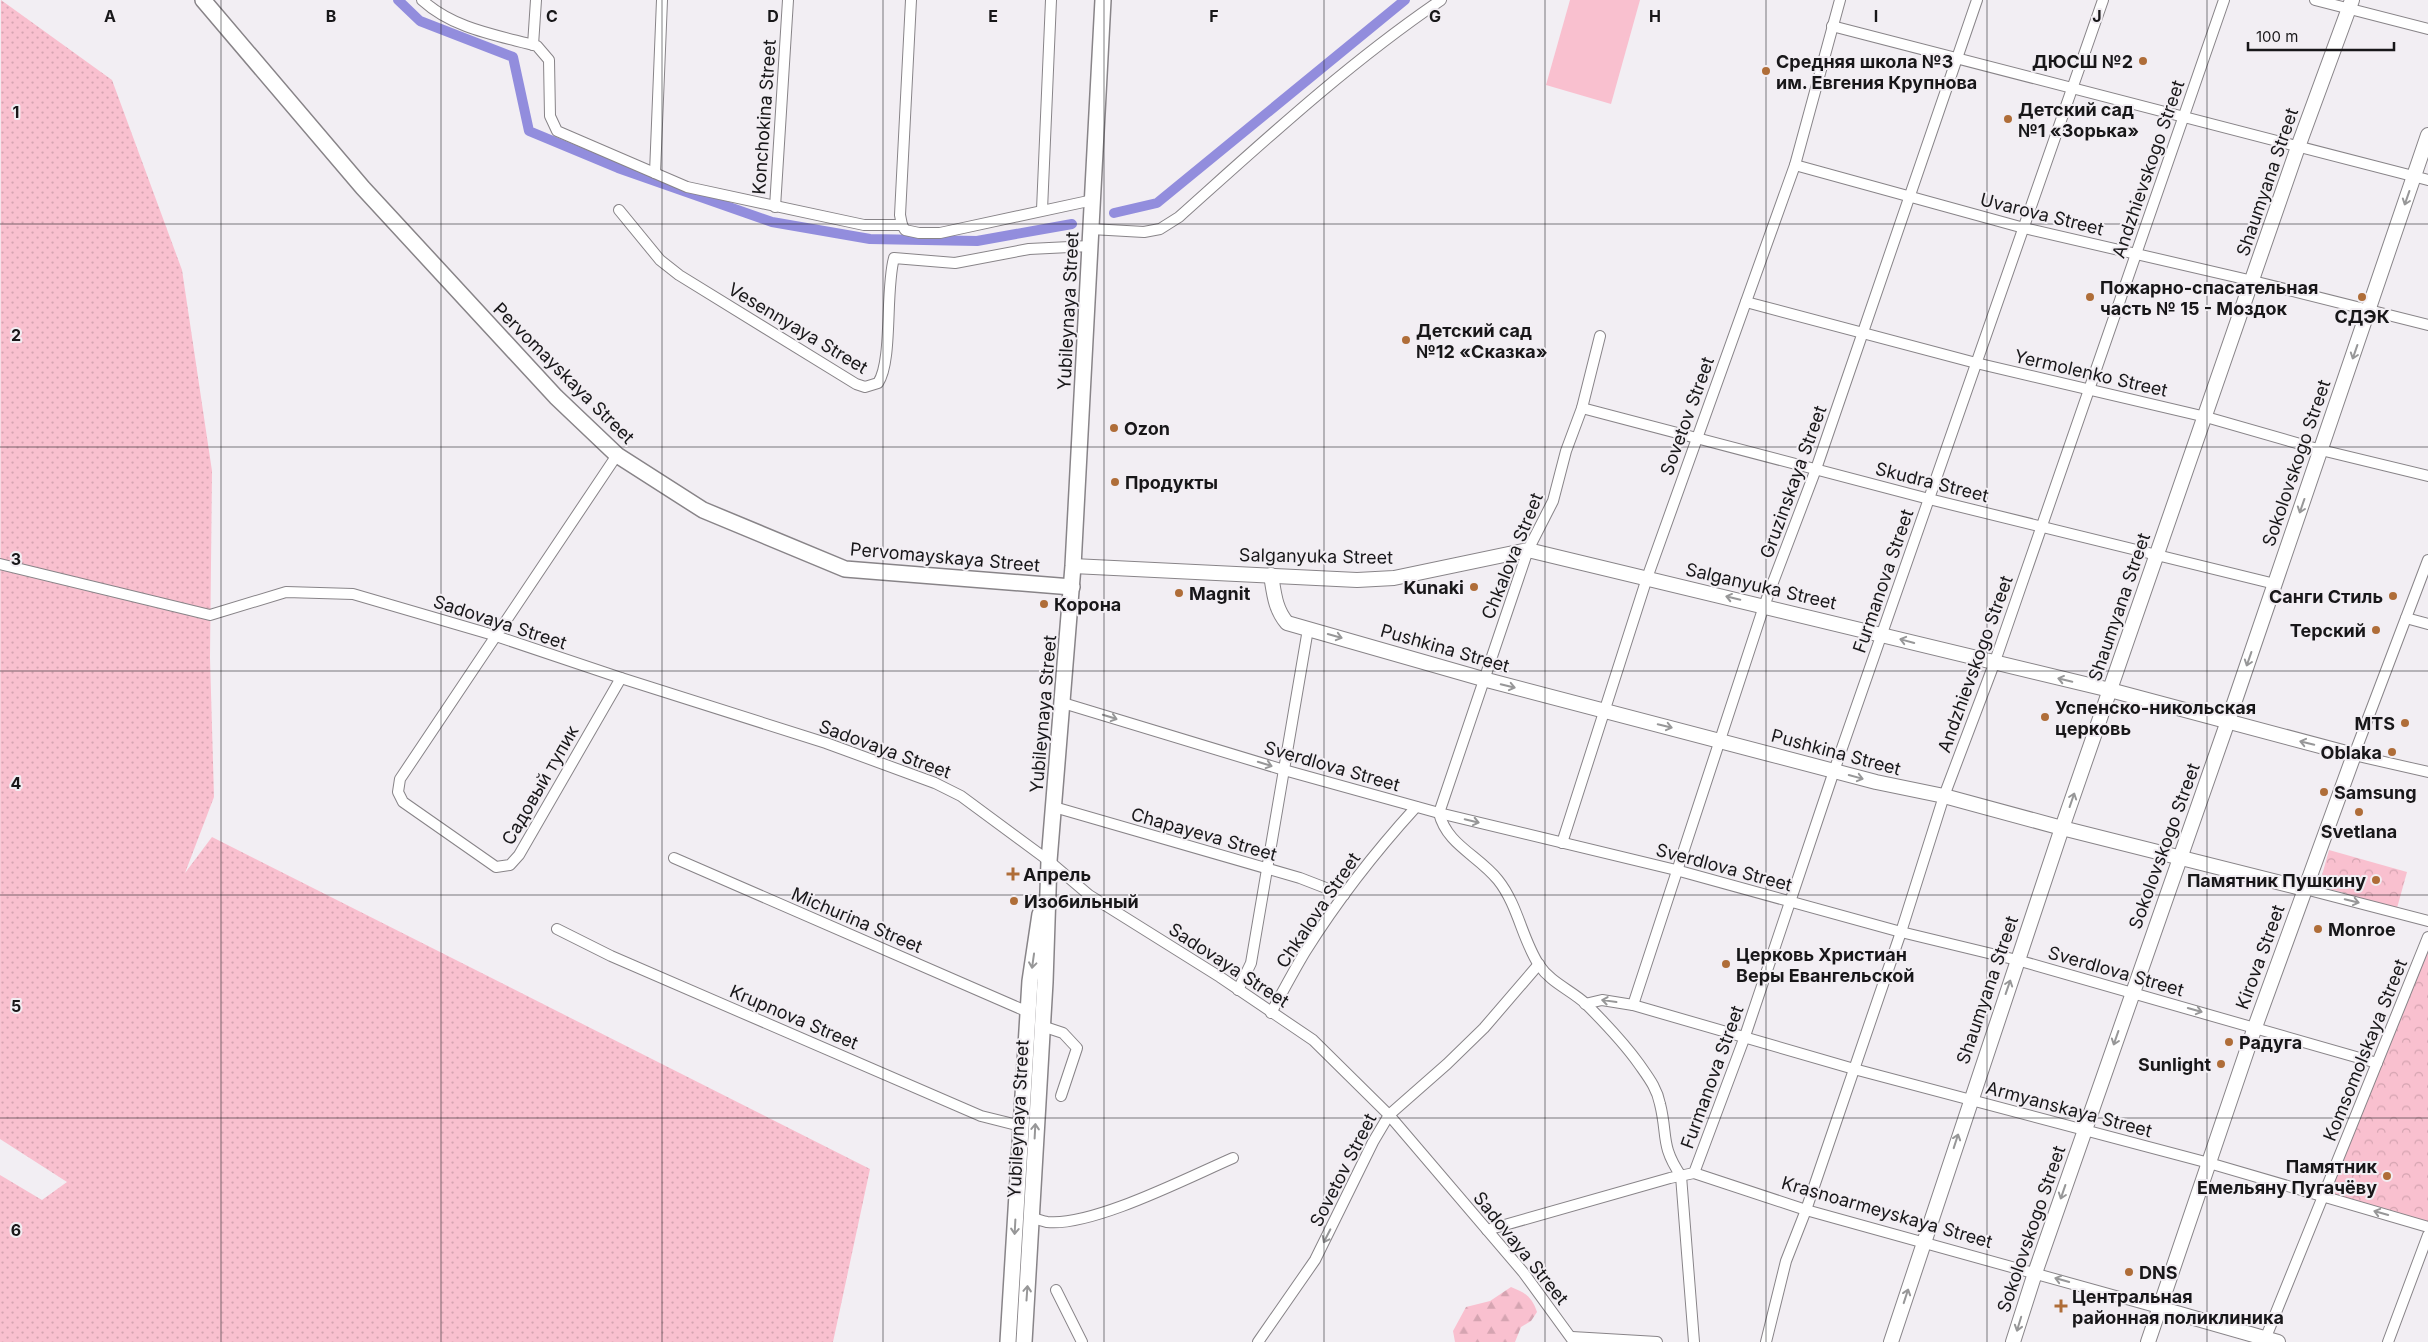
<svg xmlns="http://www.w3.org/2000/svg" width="2428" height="1342" font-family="Inter,sans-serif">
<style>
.grass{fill:url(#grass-dots)}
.forest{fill:url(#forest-firs)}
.park{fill:url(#park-crowns)}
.pitch{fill:#f9c0cf}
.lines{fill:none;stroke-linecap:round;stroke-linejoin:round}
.canal{stroke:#928ddd;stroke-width:10}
.minor-casing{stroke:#888488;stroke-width:12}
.tertiary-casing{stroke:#888488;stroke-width:16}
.secondary-casing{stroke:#888488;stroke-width:18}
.minor{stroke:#fff;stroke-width:10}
.tertiary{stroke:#fff;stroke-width:14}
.secondary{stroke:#fff;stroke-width:15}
.oneway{stroke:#979798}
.grid{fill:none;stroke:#181719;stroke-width:1;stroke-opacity:0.55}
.poi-dot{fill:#af6d38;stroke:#f2eef3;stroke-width:2}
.labels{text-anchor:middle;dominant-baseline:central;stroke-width:4;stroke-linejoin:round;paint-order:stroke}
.poi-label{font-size:18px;font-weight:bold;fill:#181719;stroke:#f2eef3;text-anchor:start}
.street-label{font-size:18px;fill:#181719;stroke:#f2eef3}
.grid-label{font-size:16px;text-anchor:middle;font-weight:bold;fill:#181719;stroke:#f2eef3;stroke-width:4;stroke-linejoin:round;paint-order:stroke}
</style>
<defs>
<pattern id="grass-dots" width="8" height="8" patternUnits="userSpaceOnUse" patternTransform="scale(1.25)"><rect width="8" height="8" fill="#f9c0cf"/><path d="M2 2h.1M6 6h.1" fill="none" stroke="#d5a4b1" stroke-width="1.8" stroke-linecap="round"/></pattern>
<pattern id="forest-firs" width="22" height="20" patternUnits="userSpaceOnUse" patternTransform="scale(1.25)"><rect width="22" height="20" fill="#f9c0cf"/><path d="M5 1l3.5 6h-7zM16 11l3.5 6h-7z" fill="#d5a4b1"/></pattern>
<pattern id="park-crowns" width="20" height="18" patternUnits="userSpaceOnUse" patternTransform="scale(1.25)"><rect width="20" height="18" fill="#f9c0cf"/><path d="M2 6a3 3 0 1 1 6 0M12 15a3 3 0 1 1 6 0" fill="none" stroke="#d5a4b1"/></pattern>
</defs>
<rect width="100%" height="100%" fill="#f2eef3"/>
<path class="grass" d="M1,0L112,80L182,270L212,471L210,658L214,797L185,873L212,837L870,1169L833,1342H0V1175L42,1200L67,1182L0,1139Z"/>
<path class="forest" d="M1511,1287C1526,1293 1532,1297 1537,1312L1531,1321L1521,1327L1515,1342H1455L1453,1331L1466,1307L1490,1301Z"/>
<g class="park">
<path d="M2329,850L2407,872L2397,908L2319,886Z"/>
<path d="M2428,937V1227L2323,1196Z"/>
</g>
<path class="pitch" d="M1570,0H1640L1611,104L1546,85Z"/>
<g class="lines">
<g class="canal">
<path d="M398,0L420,21L513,57L529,131L618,168L772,222L870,239L977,241L1072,224"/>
<path d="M1114,213L1157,203L1405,0"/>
</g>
<g class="minor-casing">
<g id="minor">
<path d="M422,0C454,29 496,35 537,46L549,60L550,116L557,131L687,187L864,225H902L905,230L919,233H940L1093,200"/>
<path d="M2315,0L2428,29"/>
<path d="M1832,26L2428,180"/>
<path d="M533,45L536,0"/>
<path d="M1795,165L2024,228L2253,281L2428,325"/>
<path d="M655,173L662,0"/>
<path d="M775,207L788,0"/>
<path d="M619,210L660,260L679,275L856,384L865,387L878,383C893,361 885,290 894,258L955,263L1029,249L1090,246"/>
<path d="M1042,210L1051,0"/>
<path d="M902,225L900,215L911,0"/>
<path d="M1091,229L1144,232L1160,229L1179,217C1264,141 1347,64 1441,0"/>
<path d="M1746,302L1976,363L2206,417L2321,450L2428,476"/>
<path d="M1600,336L1582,408L1566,451L1553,501L1528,550L1439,813C1447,845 1478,855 1498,880C1518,905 1522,939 1539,965C1551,983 1571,990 1586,1004C1604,1022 1624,1043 1639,1064C1648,1077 1657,1088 1660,1104C1668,1136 1660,1145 1681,1176L1694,1342"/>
<path d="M1582,408L1929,499L2275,584"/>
<path d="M617,455L400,779L398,792L403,802L496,867L510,865L519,855L621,678"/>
<path d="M2428,560L2354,755L2428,772"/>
<path d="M0,564L210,615L286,592L353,594L490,634L621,678L826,743L935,783L961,796L1049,861L1089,895L1220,977L1313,1040L1389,1115L1523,1272L1574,1342"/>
<path d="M2406,618L2428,624"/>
<path d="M1063,703L1284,770L1439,813L1676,870L1901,932L2017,960L2377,1063"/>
<path d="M1054,807L1300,878L1344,895"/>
<path d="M1562,843L1647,578L1795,165L1840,0"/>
<path d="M674,858L1028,1012"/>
<path d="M2305,889L2428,921"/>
<path d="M557,929L611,956L981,1116L1021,1126"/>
<path d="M1238,990L1251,963L1308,629"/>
<path d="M1585,1004L1602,1000L1633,1005L1854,1069L2209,1163L2428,1227"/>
<path d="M1633,1005L1764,606L1816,469L1977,0"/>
<path d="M1271,1013C1282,993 1293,972 1305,952C1337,901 1375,852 1416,807"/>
<path d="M1042,1026L1063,1033L1077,1048L1061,1096"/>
<path d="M1694,1173L1744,1039L1834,771L2103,0"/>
<path d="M1032,1218C1037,1219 1042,1221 1047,1222C1092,1227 1189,1177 1233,1158"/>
<path d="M1487,1230L1670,1178L1694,1173L1806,1210L2159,1308"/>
<path d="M1056,1290L1082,1342"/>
<path d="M1572,1337L1657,1342"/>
<path d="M1258,1342L1315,1260L1373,1142L1389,1115L1447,1064L1484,1028L1539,964"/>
<path d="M1766,1342L1786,1261L1806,1210L1901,932L1944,796L1994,664L2224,0"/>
<path d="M2264,1342L2428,937"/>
<path d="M2388,1342L2428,1235"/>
</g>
</g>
<g class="tertiary-casing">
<g id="tertiary">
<path d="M1073,566L1357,580L1394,578L1528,550L2110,690L2354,755L2255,1027L2148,1342"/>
<path d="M1271,575C1274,593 1275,609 1287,623L1483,679L1876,782L1944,796L2062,828L2305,889"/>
<path d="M2159,1308L2278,1342"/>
<path d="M1891,1342L2062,828L2298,147L2352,0"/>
<path d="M2013,1342L2035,1273L2228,721L2428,135"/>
</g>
</g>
<g class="secondary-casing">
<g id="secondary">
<path d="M203,0L363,188L556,397L617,455L703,510L845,569L1072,587"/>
<path d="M1008,1342L1030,981L1040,914"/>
<path d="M1024,1342L1045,982L1049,861L1073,566L1103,0"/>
</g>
</g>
<use href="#minor" class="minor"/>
<use href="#tertiary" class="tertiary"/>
<use href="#secondary" class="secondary"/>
</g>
<defs><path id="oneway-shaft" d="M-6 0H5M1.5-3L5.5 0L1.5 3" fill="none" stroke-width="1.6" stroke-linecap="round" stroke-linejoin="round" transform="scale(1.25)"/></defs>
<g class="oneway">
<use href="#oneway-shaft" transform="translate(2407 198) rotate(109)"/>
<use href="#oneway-shaft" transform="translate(2355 352) rotate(109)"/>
<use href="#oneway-shaft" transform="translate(2302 506) rotate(109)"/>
<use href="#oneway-shaft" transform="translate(1733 598) rotate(-167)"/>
<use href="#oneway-shaft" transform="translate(1335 636) rotate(16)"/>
<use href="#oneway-shaft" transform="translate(1907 641) rotate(-165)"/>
<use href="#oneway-shaft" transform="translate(2249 659) rotate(109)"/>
<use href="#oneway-shaft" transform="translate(2065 680) rotate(-167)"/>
<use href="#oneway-shaft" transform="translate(1508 686) rotate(14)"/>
<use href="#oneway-shaft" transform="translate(1110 717) rotate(17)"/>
<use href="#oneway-shaft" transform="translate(1665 726) rotate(14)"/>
<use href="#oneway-shaft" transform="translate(2307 743) rotate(-166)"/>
<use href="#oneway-shaft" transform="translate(1265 764) rotate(17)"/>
<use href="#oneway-shaft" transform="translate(1856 777) rotate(15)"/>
<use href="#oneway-shaft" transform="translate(2072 800) rotate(-71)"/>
<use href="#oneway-shaft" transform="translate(1472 821) rotate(13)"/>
<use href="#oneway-shaft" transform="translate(2352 901) rotate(14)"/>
<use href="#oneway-shaft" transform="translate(1033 961) rotate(98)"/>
<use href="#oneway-shaft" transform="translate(2008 987) rotate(-71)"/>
<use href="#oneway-shaft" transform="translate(1609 1001) rotate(-172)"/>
<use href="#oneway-shaft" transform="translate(2195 1010) rotate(16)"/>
<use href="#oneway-shaft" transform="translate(2116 1038) rotate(109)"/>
<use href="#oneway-shaft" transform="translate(1035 1131) rotate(-87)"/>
<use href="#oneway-shaft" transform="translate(1956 1141) rotate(-72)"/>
<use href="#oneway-shaft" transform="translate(2063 1192) rotate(109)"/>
<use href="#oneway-shaft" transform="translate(2381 1213) rotate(-164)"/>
<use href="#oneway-shaft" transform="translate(1015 1227) rotate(93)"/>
<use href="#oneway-shaft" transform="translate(1327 1236) rotate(117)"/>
<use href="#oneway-shaft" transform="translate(2062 1280) rotate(-164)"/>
<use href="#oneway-shaft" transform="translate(1027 1293) rotate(-86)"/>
<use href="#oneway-shaft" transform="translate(1906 1296) rotate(-72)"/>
<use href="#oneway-shaft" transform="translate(2019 1324) rotate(107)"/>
</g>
<path class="grid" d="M221,0V1342M441,0V1342M662,0V1342M883,0V1342M1104,0V1342M1324,0V1342M1545,0V1342M1766,0V1342M1987,0V1342M2207,0V1342M0,224H2428M0,447H2428M0,671H2428M0,895H2428M0,1118H2428"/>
<g class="poi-dot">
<circle cx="2143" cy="61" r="5"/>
<circle cx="1766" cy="71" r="5"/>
<circle cx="2008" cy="119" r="5"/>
<circle cx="2090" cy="297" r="5"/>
<circle cx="2362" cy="297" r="5"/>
<circle cx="1406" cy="340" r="5"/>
<circle cx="1114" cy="428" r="5"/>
<circle cx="1115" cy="482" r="5"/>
<circle cx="1474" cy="587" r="5"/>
<circle cx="1179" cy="593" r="5"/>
<circle cx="2393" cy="596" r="5"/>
<circle cx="1044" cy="604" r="5"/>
<circle cx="2376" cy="630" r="5"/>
<circle cx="2045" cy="717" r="5"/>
<circle cx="2405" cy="723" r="5"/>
<circle cx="2392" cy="752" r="5"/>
<circle cx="2324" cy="792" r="5"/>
<circle cx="2359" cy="812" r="5"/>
<path d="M1010.5 866.5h5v5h5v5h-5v5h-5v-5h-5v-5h5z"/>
<circle cx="2376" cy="880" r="5"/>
<circle cx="1014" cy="901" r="5"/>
<circle cx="2318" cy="929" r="5"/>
<circle cx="1726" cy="964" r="5"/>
<circle cx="2229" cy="1042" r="5"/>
<circle cx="2221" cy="1064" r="5"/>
<circle cx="2387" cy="1176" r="5"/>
<circle cx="2129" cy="1272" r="5"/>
<path d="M2058.5 1298.5h5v5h5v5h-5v5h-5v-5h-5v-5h5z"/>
</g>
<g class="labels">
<g class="poi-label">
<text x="1776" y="61">Средняя школа №3<tspan x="1776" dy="21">им. Евгения Крупнова</tspan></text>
<text x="2133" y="61" text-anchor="end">ДЮСШ №2</text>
<text x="2018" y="109">Детский сад<tspan x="2018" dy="21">№1 «Зорька»</tspan></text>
<text x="2100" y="287">Пожарно-спасательная<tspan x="2100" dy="21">часть № 15 - Моздок</tspan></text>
<text x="2362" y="316" text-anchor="middle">СДЭК</text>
<text x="1416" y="330">Детский сад<tspan x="1416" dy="21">№12 «Сказка»</tspan></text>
<text x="1124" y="428">Ozon</text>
<text x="1125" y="482">Продукты</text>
<text x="1464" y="587" text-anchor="end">Kunaki</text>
<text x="1189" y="593">Magnit</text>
<text x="2383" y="596" text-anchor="end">Санги Стиль</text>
<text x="1054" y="604">Корона</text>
<text x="2366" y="630" text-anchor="end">Терский</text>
<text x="2055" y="707">Успенско-никольская<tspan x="2055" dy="21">церковь</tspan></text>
<text x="2395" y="723" text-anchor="end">MTS</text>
<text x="2382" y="752" text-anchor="end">Oblaka</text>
<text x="2334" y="792">Samsung</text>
<text x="2359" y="831" text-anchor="middle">Svetlana</text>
<text x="1023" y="874">Апрель</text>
<text x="2366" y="880" text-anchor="end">Памятник Пушкину</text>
<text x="1024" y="901">Изобильный</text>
<text x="2328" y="929">Monroe</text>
<text x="1736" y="954">Церковь Христиан<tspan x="1736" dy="21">Веры Евангельской</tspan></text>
<text x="2239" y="1042">Радуга</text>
<text x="2211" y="1064" text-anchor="end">Sunlight</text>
<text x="2377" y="1166" text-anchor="end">Памятник<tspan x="2377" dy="21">Емельяну Пугачёву</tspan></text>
<text x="2139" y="1272">DNS</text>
<text x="2072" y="1296">Центральная<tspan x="2072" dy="21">районная поликлиника</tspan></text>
</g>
<g class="street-label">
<text transform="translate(764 117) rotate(-86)">Konchokina Street</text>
<text transform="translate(2148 169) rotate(-71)">Andzhievskogo Street</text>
<text transform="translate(2267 182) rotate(-71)">Shaumyana Street</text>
<text transform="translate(2042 214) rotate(14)">Uvarova Street</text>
<text transform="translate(1068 311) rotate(-87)">Yubileynaya Street</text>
<text transform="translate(798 328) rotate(31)">Vesennyaya Street</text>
<text transform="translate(564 373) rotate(45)">Pervomayskaya Street</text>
<text transform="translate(2091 373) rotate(13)">Yermolenko Street</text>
<text transform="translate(1687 416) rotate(-70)">Sovetov Street</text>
<text transform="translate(2296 463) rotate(-71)">Sokolovskogo Street</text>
<text transform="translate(1793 482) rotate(-70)">Gruzinskaya Street</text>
<text transform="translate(1932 482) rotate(14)">Skudra Street</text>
<text transform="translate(1316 556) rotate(1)">Salganyuka Street</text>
<text transform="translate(1512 556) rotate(-68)">Chkalova Street</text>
<text transform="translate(945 557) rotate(5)">Pervomayskaya Street</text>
<text transform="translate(1883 581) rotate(-71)">Furmanova Street</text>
<text transform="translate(1761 586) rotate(13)">Salganyuka Street</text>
<text transform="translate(2119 607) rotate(-71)">Shaumyana Street</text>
<text transform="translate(500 622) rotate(18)">Sadovaya Street</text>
<text transform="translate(1445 648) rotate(16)">Pushkina Street</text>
<text transform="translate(1975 664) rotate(-70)">Andzhievskogo Street</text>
<text transform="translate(1043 714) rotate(-85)">Yubileynaya Street</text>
<text transform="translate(885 749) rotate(20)">Sadovaya Street</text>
<text transform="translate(1836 752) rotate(15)">Pushkina Street</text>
<text transform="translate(1332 766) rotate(16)">Sverdlova Street</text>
<text transform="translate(540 785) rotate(-60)">Садовый тупик</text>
<text transform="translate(1204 834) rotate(16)">Chapayeva Street</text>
<text transform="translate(2164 846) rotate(-70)">Sokolovskogo Street</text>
<text transform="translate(1724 867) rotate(15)">Sverdlova Street</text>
<text transform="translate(1318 910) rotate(-56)">Chkalova Street</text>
<text transform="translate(857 920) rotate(23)">Michurina Street</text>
<text transform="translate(2260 957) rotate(-70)">Kirova Street</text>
<text transform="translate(1229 965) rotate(33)">Sadovaya Street</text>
<text transform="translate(2116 971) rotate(16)">Sverdlova Street</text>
<text transform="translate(1987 990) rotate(-71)">Shaumyana Street</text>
<text transform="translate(794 1017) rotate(23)">Krupnova Street</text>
<text transform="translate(2365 1050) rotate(-68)">Komsomolskaya Street</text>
<text transform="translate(1712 1077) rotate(-70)">Furmanova Street</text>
<text transform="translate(2069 1109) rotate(15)">Armyanskaya Street</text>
<text transform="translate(1018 1119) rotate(-87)">Yubileynaya Street</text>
<text transform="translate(1343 1170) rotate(-63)">Sovetov Street</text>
<text transform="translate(1887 1212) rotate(16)">Krasnoarmeyskaya Street</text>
<text transform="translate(2031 1229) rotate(-71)">Sokolovskogo Street</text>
<text transform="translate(1521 1248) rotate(51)">Sadovaya Street</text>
</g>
</g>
<g class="grid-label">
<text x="110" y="22">A</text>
<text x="331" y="22">B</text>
<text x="552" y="22">C</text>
<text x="773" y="22">D</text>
<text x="993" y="22">E</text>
<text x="1214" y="22">F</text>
<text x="1435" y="22">G</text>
<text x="1655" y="22">H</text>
<text x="1876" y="22">I</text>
<text x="2097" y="22">J</text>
<text x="16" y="118">1</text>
<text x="16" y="341">2</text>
<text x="16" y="565">3</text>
<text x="16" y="789">4</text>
<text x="16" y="1012">5</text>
<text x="16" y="1236">6</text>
</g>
<path d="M2248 42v8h146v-8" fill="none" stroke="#181719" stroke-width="2.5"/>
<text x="2256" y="42" font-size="15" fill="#181719" stroke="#f2eef3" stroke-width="4" paint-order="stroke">100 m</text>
</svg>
